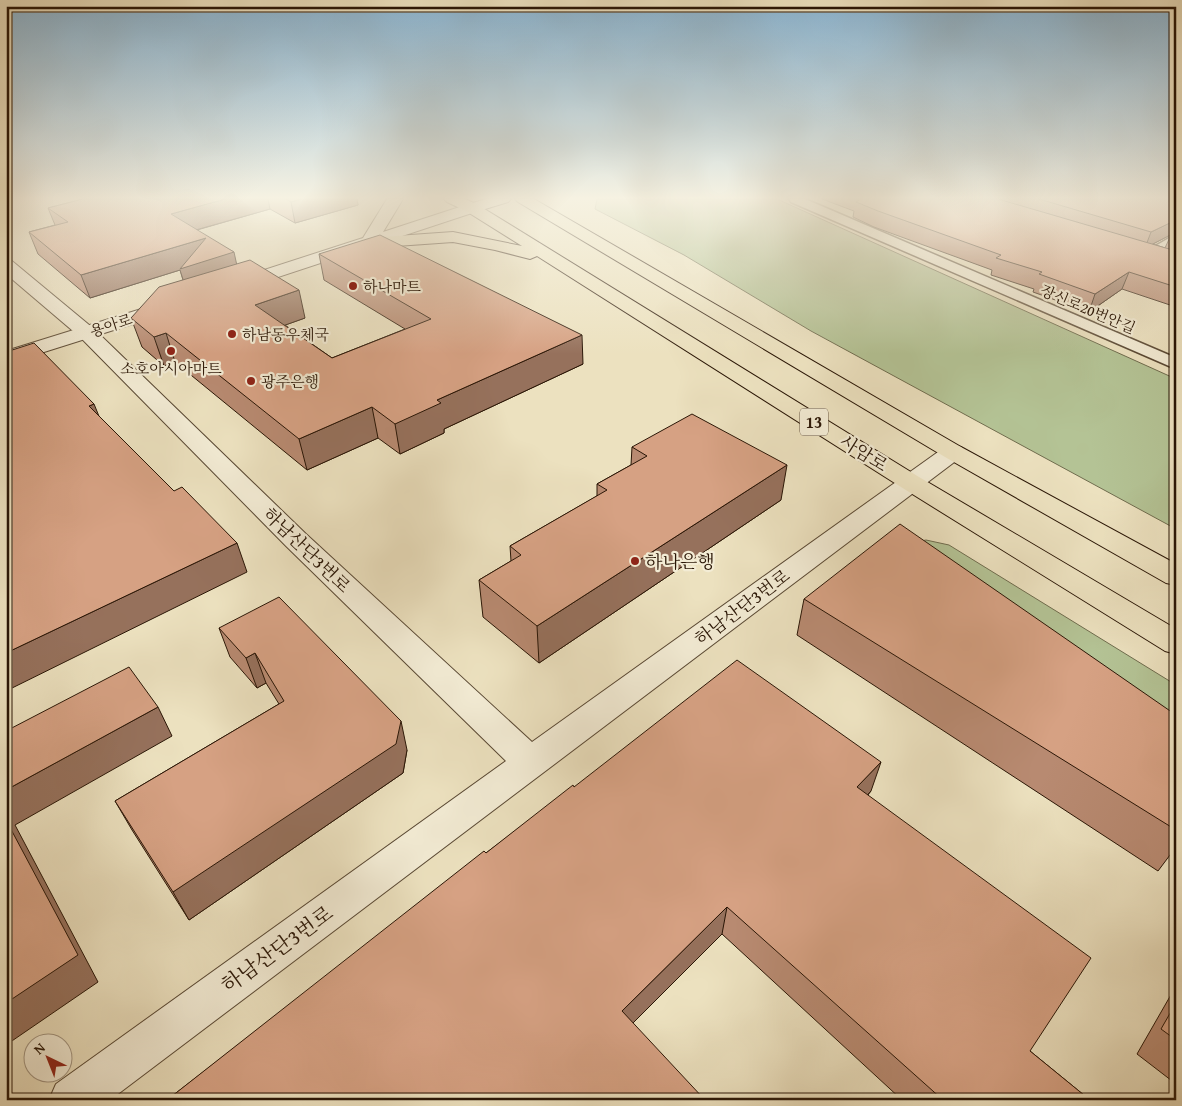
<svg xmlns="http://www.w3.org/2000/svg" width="1182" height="1106" font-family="'Gentium Book Plus','Noto Serif KR',serif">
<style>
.green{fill:#b4c395;stroke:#6f6c4e}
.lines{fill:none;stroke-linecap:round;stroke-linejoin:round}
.service-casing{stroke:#5a4934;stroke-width:3}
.minor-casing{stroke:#5a4934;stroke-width:2}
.tertiary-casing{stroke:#5a4934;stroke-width:2}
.secondary-casing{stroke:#2a1606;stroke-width:2}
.primary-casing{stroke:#2a1606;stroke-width:2}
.service{fill:#f3ecd5;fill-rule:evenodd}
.minor{fill:#f3ecd5;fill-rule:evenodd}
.tertiary{fill:#f3ecd5;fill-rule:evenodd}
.secondary{fill:#f3ecd5;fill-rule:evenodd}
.primary{fill:#ece1bf;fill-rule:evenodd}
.wall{fill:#b88a71;stroke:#2a1606}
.shaded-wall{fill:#96715c;stroke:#2a1606}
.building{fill:#d6a183;stroke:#2a1606}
.poi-dot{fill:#8f2418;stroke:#f3ecd5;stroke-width:2}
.labels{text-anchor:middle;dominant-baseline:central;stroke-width:4.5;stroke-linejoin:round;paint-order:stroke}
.far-poi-label{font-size:15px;fill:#2a1606;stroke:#f3ecd5;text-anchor:start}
.far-street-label{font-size:15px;fill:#2a1606;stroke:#f3ecd5}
.shield{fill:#f3ecd5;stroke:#665644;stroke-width:1}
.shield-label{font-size:16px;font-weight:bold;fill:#2a1606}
.street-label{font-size:18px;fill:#2a1606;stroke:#f3ecd5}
.poi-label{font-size:18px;fill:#2a1606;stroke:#f3ecd5;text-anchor:start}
.near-street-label{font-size:21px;fill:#2a1606;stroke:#f3ecd5}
</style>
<rect width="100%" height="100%" fill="#ece1bf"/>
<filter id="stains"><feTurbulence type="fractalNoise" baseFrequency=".004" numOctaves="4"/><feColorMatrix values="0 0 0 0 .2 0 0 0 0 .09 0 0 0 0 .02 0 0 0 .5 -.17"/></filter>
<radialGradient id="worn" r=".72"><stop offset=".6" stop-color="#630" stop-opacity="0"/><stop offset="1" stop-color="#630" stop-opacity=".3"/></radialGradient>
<g class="green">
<path d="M597,199H777L1176,379V529L811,331L684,255L595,209Z"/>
<path d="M926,540L949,545L1176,685V748L903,545Z"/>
</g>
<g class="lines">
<g class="service-casing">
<g id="service">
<path d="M789,199H805L1176,358V369L791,202Z"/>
<path d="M1176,234V244L1152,258H1142L1140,255Z"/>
</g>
</g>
<g class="minor-casing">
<path id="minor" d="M6,260L12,261L94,329L306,534L532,742L945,447L953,445L961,447L965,452L961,457L110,1100H49L56,1084L506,761L286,546L80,337L6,274Z"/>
</g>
<g class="tertiary-casing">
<g id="tertiary">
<path d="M387,199H403L383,232L472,203L478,205L480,208L478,211L242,289L236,290L230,289L227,285L230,281L363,238Z"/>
<path d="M167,301L174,303L177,307L174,311L6,364V351Z"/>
</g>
</g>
<g class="secondary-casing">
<path id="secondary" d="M486,199H511L508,202L472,213L466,211L464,208L466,205Z"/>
</g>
<g class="primary-casing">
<g id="primary">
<path d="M444,199H465L478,205L919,477L1176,629V654L1165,651L901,487L537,256L530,259L495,250L453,242L368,248L362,247L360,243L362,239L368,238L453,232L522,246L466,211L447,202Z"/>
<path d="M515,199H534L961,447L1176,564V585L1166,583L945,457L518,202Z"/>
</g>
</g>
<use href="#service" class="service"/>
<use href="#minor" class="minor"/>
<use href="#tertiary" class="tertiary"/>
<use href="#secondary" class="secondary"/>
<use href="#primary" class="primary"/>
</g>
<g class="wall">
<path d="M83,199H357L358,205L295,223L270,209L197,230L236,264L305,318L285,325L332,358L405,329L324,280L319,254L583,364L444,429V433L400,454L378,438L307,470L175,362L164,366L142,347L131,318L183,280L180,270L90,298L38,254L29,232L55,225L48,208Z"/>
<path d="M822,199H1176V232L1153,244L1165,248L1170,237L1176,234V307L1122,289L1089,312L1033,292L1034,289L991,275L992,270L874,227L853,217L854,211Z"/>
<path d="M1176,348V354H1173Z"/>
<path d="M632,447L781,500L539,663L483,617L479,580L511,561L510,546L597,496V484L631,465Z"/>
<path d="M804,599L1176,715V847L1158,871L797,635Z"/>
<path d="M219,628L407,750L403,773L189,920L132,830L115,801L279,704L266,683L257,688L230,657Z"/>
<path d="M574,787L871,791L868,795L1030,1051L1090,1100H902L722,934L633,1023L167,1100L486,853Z"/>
<path d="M1176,986V1084L1137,1054Z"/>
</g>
<g class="shaded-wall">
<path d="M225,199H268L270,209L178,235L171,214Z"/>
<path d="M301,199H357L358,205L295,223L291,202Z"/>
<path d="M1176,220V232L1145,248L1151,232Z"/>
<path d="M206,238L234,252L239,275L187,292L180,270L90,298L81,275Z"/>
<path d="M1129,272L1122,289L1089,312L1095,294Z"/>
<path d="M299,290L305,318L263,333L255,305Z"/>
<path d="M166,333L175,362L164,366L154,337Z"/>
<path d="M582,335L583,364L444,429V433L400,454L395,424L437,400Z"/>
<path d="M94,404L105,431L89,406Z"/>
<path d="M372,407L378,438L307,470L299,439Z"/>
<path d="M787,465L781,500L539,663L537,626Z"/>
<path d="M237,543L247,572L6,691V653Z"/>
<path d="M255,653L266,683L257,688L246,658Z"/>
<path d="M158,707L172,736L15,825L98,982L6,1045V790Z"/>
<path d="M401,721L407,750L403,773L189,920L173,892Z"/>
<path d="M881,762L871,791L848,815L857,787Z"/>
<path d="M727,907L722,934L620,1036L622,1011Z"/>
</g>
<g class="building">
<path d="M83,199H225L171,214L234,252L180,269L206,238L81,275L29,232L68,222L48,208Z"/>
<path d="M286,199H301L291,202Z"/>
<path d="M861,199H998L1176,251V287L1129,272L1095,294L1039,274L1042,272L996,258L1001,255L878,211L856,202Z"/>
<path d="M1039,199H1176V220L1151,232Z"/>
<path d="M1176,234V239L1170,237Z"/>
<path d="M380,235L582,335L437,400L441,403L395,424L372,407L299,439L166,333L154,337L131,318L159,287L250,260L299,290L255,305L332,358L431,319L319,254Z"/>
<path d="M34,343L94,404L89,406L174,491L182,487L237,543L6,653V352Z"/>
<path d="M692,414L787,465L537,626L479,580L521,555L510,546L607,490L597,484L647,456L632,447Z"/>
<path d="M900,524L1176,715V830L804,599Z"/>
<path d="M279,597L401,721L396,744L173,892L115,801L284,701L255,653L246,658L219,628Z"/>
<path d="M737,660L881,762L857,787L1091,958L1030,1051L1090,1100H943L727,907L622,1011L705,1100H167L484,851L486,853L573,785L574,787Z"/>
<path d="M129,667L158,707L6,790V731Z"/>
<path d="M6,820L78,955L6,1003Z"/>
<path d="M1176,1003V1040L1161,1029Z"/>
</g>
<linearGradient id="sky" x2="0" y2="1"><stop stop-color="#8ab7d6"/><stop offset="0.56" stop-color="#f6f2e2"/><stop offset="1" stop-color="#f6f2e2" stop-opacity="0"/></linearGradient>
<rect width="1182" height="354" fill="url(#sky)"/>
<g class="poi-dot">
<circle cx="353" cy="286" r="5"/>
<circle cx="232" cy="334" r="5"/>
<circle cx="171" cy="351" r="5"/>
<circle cx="251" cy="381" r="5"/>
<circle cx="635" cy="561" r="5"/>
</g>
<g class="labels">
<g class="far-poi-label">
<text x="363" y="286">하나마트</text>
<text x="242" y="334">하남동우체국</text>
<text x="171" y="368" text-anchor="middle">소호아시아마트</text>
<text x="261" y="381">광주은행</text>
</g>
<g class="far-street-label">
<text transform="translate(1088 309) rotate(23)">장신로20번안길</text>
<text transform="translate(111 325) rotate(-18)">용아로</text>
</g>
<rect class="shield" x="800" y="408.5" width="28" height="27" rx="4"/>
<g class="shield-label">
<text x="814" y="422">13</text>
</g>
<g class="street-label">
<text transform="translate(864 453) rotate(32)">사암로</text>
<text transform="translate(307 550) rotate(44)">하남산단3번로</text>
<text transform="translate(742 607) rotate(-37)">하남산단3번로</text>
</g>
<g class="poi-label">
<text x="645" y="561">하나은행</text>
</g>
<g class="near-street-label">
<text transform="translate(277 949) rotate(-36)">하남산단3번로</text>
</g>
</g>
<rect width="1182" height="1106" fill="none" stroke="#ece1bf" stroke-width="25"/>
<rect x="8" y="8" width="1167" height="1091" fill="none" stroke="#2a1606" stroke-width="2.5"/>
<rect x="12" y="12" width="1157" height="1081" fill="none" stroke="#2a1606"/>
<g transform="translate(48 1058) rotate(317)"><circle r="24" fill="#f3ecd5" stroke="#a39682"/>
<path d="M0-4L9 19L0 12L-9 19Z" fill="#8f2418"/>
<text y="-8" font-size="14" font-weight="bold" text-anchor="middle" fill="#2a1606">N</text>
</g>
<rect width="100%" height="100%" filter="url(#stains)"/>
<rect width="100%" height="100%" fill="url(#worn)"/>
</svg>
